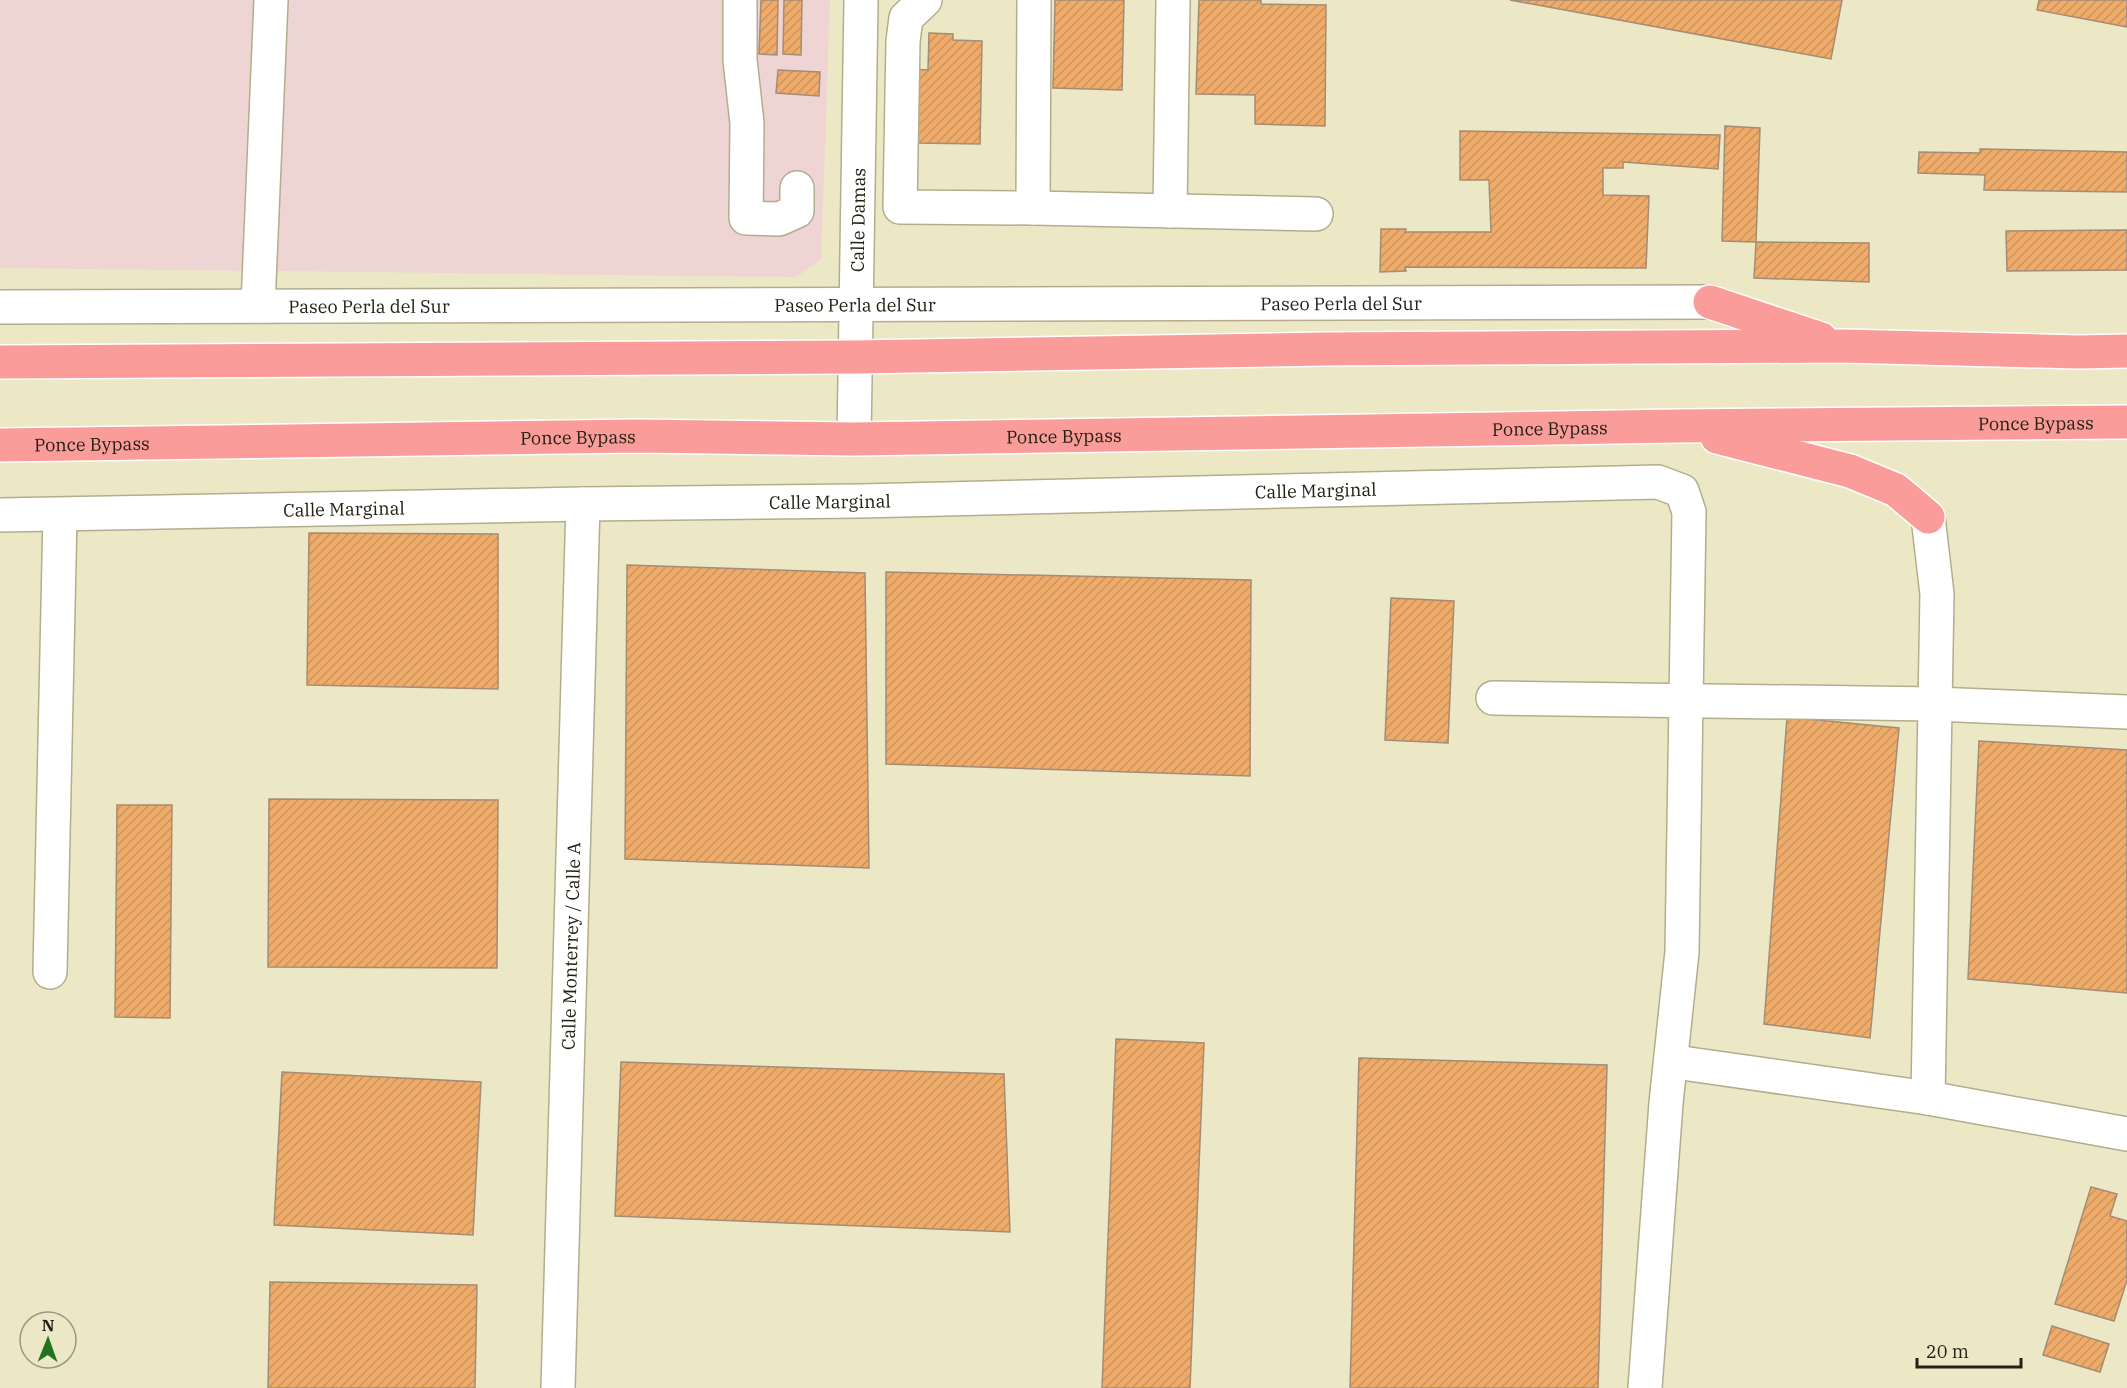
<svg xmlns="http://www.w3.org/2000/svg" width="2127" height="1388" font-family="'IBM Plex Serif',serif">
<style>
.medical{fill:#efd4d4}
.building{fill:url(#building-hatch);stroke:#a58c75;stroke-width:1.5}
.lines{fill:none;stroke-linecap:round;stroke-linejoin:round}
.minor-casing{stroke:#b3ad8d;stroke-width:36}
.highway-casing{stroke:#fff;stroke-width:36}
.minor{stroke:#fff;stroke-width:33}
.highway{stroke:#f99c9a;stroke-width:33}
.labels{text-anchor:middle;dominant-baseline:central;stroke-width:6;stroke-linejoin:round;paint-order:stroke}
.street-label{font-size:18px;fill:#232114;stroke:#ece7c5}
</style>
<defs>
<pattern id="building-hatch" width="6" height="6" patternUnits="userSpaceOnUse" patternTransform="scale(1.5)"><rect width="6" height="6" fill="#eeab6a"/><path d="M-1 1l2-2M0 6l6-6M5 7l2-2" fill="none" stroke="#cc935b"/></pattern>
</defs>
<rect width="100%" height="100%" fill="#ece7c5"/>
<path class="medical" d="M0,0H830L821,259L796,277L0,268Z"/>
<g class="building">
<path d="M761,0H778L777,55L759,54Z"/>
<path d="M784,0H802L801,55L783,54Z"/>
<path d="M1055,0H1124L1122,90L1053,88Z"/>
<path d="M1199,0H1261V4L1326,5L1325,126L1255,124V95L1196,94Z"/>
<path d="M1510,0H1842L1831,59Z"/>
<path d="M2039,0H2127V27L2037,10Z"/>
<path d="M929,33L953,34V40L982,41L980,144L917,143L909,69L928,70Z"/>
<path d="M778,70L820,72L819,96L776,93Z"/>
<path d="M1725,126L1760,128L1756,242L1722,241Z"/>
<path d="M1460,131L1720,135L1718,169L1623,162V168H1603V195L1649,196L1646,268L1405,267L1406,271L1380,272L1381,229H1406L1405,232H1491L1489,180H1460Z"/>
<path d="M1980,149L2127,152V192L1984,190L1985,175L1918,173L1919,152L1980,153Z"/>
<path d="M2127,230V270L2007,271L2006,231Z"/>
<path d="M1756,242L1869,243V282L1754,278Z"/>
<path d="M309,533L498,534V689L307,685Z"/>
<path d="M627,565L865,573L869,868L625,859Z"/>
<path d="M886,572L1251,580L1250,776L886,764Z"/>
<path d="M1391,598L1454,601L1448,743L1385,740Z"/>
<path d="M1787,717L1899,728L1870,1038L1764,1024Z"/>
<path d="M1979,741L2127,750V993L1968,979Z"/>
<path d="M269,799L498,800L497,968L268,967Z"/>
<path d="M117,805H172L170,1018L115,1017Z"/>
<path d="M1116,1039L1204,1043L1190,1388H1102Z"/>
<path d="M1359,1058L1607,1065L1598,1388H1350Z"/>
<path d="M621,1062L1004,1074L1010,1232L615,1216Z"/>
<path d="M282,1072L481,1082L473,1235L274,1225Z"/>
<path d="M2091,1187L2117,1194L2110,1216L2127,1221V1280L2114,1321L2055,1304Z"/>
<path d="M270,1282L477,1285L475,1388H268Z"/>
<path d="M2052,1326L2109,1344L2100,1372L2043,1355Z"/>
</g>
<g class="lines">
<g class="minor-casing">
<g id="minor">
<path d="M740,0V60L747,123L746,218L779,219L797,211V188"/>
<path d="M925,0L906,18L903,41L900,207L1033,208L1034,0"/>
<path d="M1033,208L1316,214"/>
<path d="M1170,211L1173,0"/>
<path d="M258,306L271,0"/>
<path id="s1" d="M0,307L1710,302"/>
<path id="s2" d="M854,439L861,0"/>
<path id="s3" d="M0,515L583,504L860,501L1658,482L1682,491L1689,512L1682,952L1666,1103L1645,1388"/>
<path d="M1928,517L1937,594L1928,1098"/>
<path d="M1493,698L1935,704L2127,712"/>
<path d="M50,972L60,515"/>
<path d="M1671,1060L1689,1064L1928,1098L2127,1134"/>
<path id="s4" d="M558,1388L583,504"/>
</g>
</g>
<g class="highway-casing">
<g id="highway">
<path d="M1710,302L1821,339"/>
<path d="M0,362L855,357L1325,349L1843,346L2078,352L2127,351"/>
<path d="M1717,437L1850,471L1896,490L1928,517"/>
<path id="s5" d="M0,445L637,436L854,439L1678,426L2127,422"/>
</g>
</g>
<use href="#minor" class="minor"/>
<use href="#highway" class="highway"/>
</g>
<g class="labels">
<g class="street-label">
<text stroke="none"><textPath href="#s2" startOffset="219">Calle Damas</textPath></text>
<text stroke="none"><textPath href="#s1" startOffset="1341">Paseo Perla del Sur</textPath></text>
<text stroke="none"><textPath href="#s1" startOffset="855">Paseo Perla del Sur</textPath></text>
<text stroke="none"><textPath href="#s1" startOffset="369">Paseo Perla del Sur</textPath></text>
<text stroke="none"><textPath href="#s5" startOffset="2036">Ponce Bypass</textPath></text>
<text stroke="none"><textPath href="#s5" startOffset="1550">Ponce Bypass</textPath></text>
<text stroke="none"><textPath href="#s5" startOffset="1064">Ponce Bypass</textPath></text>
<text stroke="none"><textPath href="#s5" startOffset="578">Ponce Bypass</textPath></text>
<text stroke="none"><textPath href="#s5" startOffset="92">Ponce Bypass</textPath></text>
<text stroke="none"><textPath href="#s3" startOffset="1316">Calle Marginal</textPath></text>
<text stroke="none"><textPath href="#s3" startOffset="830">Calle Marginal</textPath></text>
<text stroke="none"><textPath href="#s3" startOffset="344">Calle Marginal</textPath></text>
<text stroke="none"><textPath href="#s4" startOffset="442">Calle Monterrey / Calle A</textPath></text>
</g>
</g>
<g transform="translate(48 1340) rotate(1)"><circle r="28" fill="#ece7c5" stroke="#9c987e" stroke-width="1.5"/>
<path d="M0-4.5L10 22L0 15L-10 22Z" fill="#21741d"/>
<text y="-9" font-size="16" font-weight="bold" text-anchor="middle" fill="#232114">N</text>
</g>
<path d="M1917 1358v9h104v-9" fill="none" stroke="#232114" stroke-width="3"/>
<text x="1926" y="1358" font-size="18" fill="#232114" stroke="#ece7c5" stroke-width="4.5" paint-order="stroke">20 m</text>
</svg>
